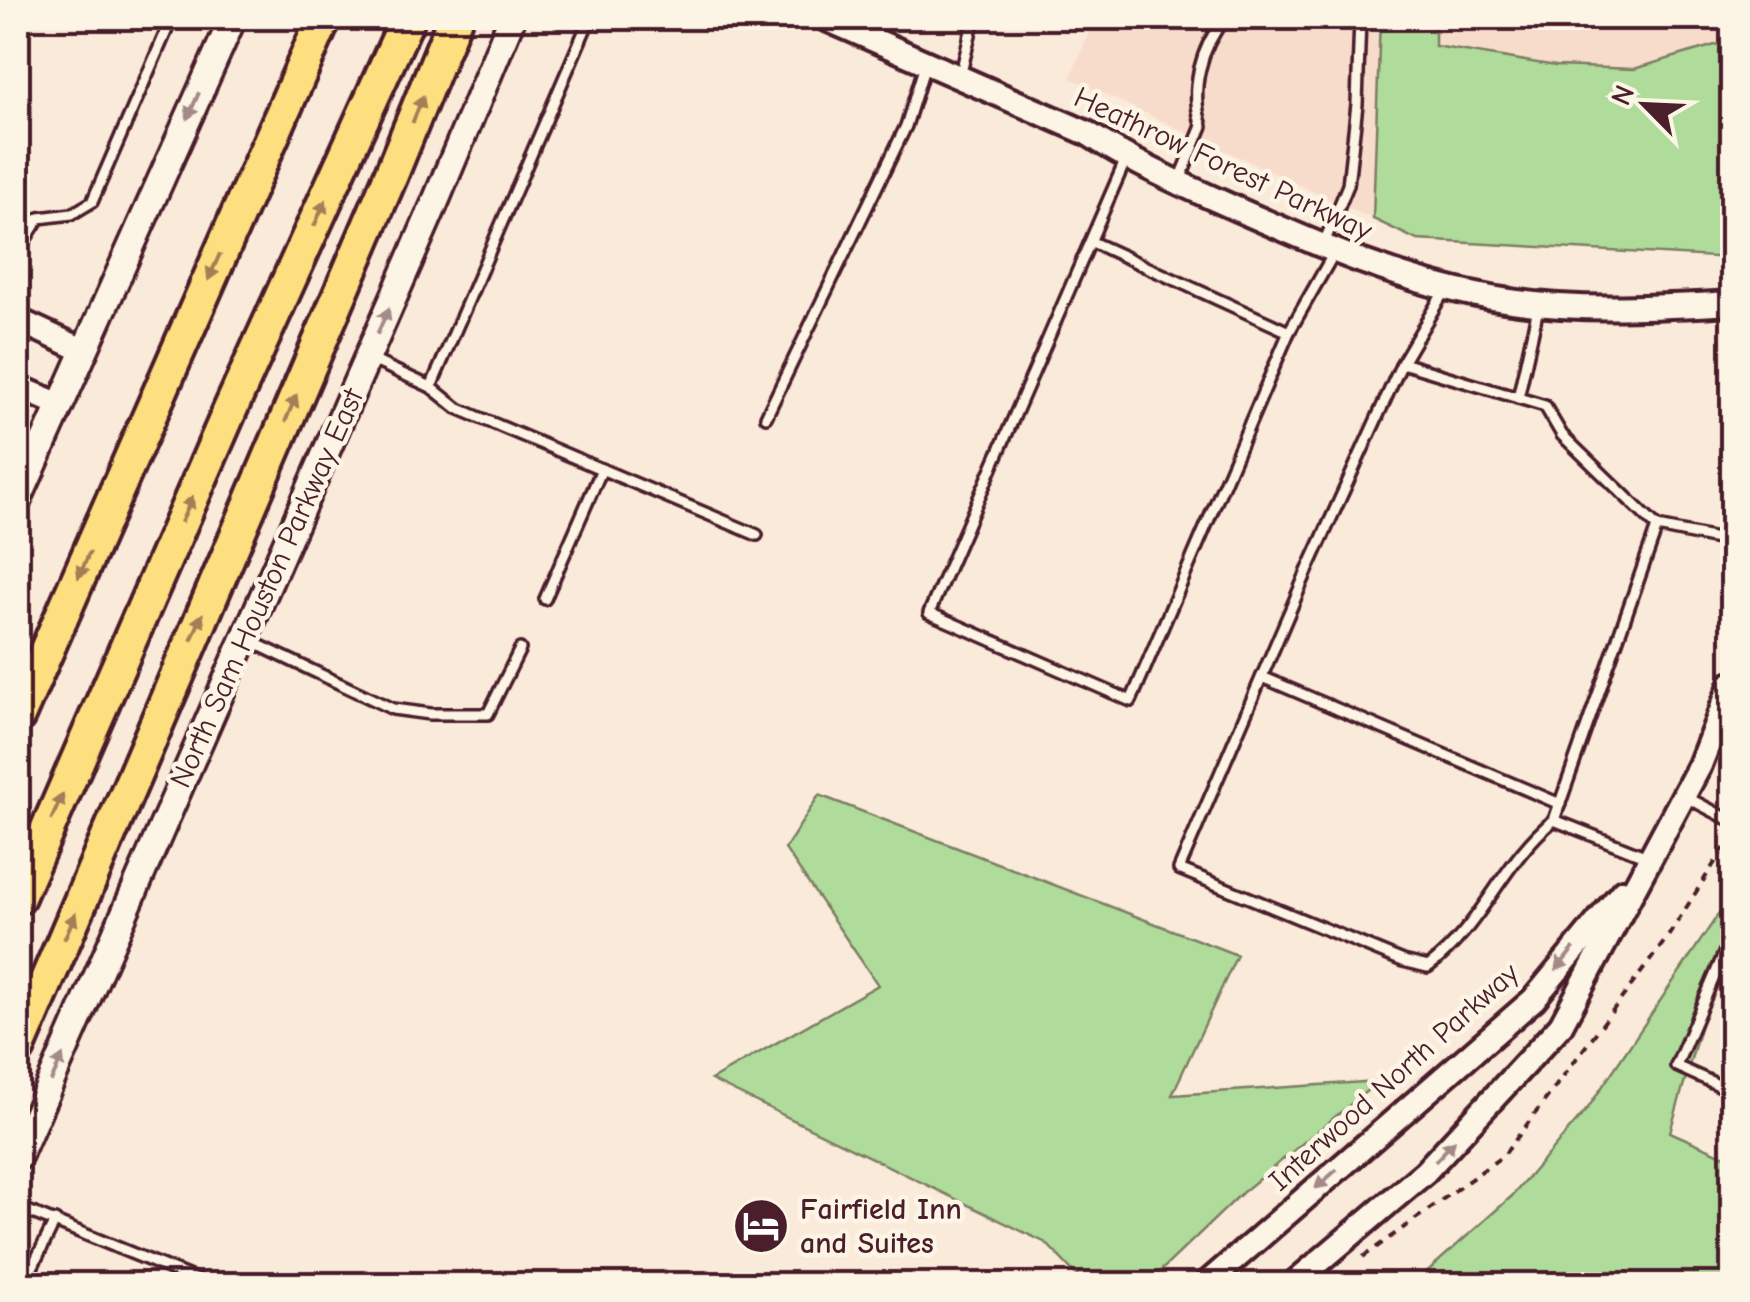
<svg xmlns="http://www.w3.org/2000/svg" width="1750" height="1302" font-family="'Comic Neue',sans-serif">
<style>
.built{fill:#f8dccb}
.green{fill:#afdc9b;stroke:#7c7e63;stroke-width:2.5}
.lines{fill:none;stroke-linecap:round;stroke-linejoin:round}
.service-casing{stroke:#4a1f2b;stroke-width:16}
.tertiary-casing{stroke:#4a1f2b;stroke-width:30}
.secondary-casing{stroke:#4a1f2b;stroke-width:32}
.motorway-casing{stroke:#4a1f2b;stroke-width:40}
.path{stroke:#4a1f2b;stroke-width:4;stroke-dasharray:8 8;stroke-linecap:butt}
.service{stroke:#fcf5e5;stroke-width:9}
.tertiary{stroke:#fcf5e5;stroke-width:22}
.secondary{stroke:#fcf5e5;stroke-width:25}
.motorway{stroke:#fddf80;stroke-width:32}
.oneway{fill:#a38a88}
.oneway2{fill:#a47f56}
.labels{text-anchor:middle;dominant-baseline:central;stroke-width:9;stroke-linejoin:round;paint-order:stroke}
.street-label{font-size:30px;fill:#4a1f2b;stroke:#fcf5e5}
.poi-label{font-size:30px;font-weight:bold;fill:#4a1f2b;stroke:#fcf5e5;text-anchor:start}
</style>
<rect width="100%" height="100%" fill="#faead9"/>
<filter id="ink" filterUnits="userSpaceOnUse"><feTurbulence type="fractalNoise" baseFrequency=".01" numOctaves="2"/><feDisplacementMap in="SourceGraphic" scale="20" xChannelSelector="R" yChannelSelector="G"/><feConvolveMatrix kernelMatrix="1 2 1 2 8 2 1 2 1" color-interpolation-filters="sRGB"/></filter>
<g filter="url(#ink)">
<path class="built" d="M1095,18H1732V258L1417,240L1070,78Z"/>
<g class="green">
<path d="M1380,18H1435V46L1556,66L1634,69L1732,40V258L1417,240L1373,219Z"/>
<path d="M819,795L1237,955L1172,1095L1379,1081L1243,1192L1147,1284H1085L1046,1243L711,1080L878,985L785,849Z"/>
<path d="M1732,894V917L1670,1132L1732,1159V1284H1413L1512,1196L1588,1108Z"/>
</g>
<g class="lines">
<g class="service-casing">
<g id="service">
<path d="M960,77L974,18"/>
<path d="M1126,159L929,613L1131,701L1289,332L1334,253"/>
<path d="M1179,182L1202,126C1189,90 1201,47 1225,18"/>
<path d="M1092,242L1289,332"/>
<path d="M1324,243L1348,185L1357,104L1360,18"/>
<path d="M18,251L39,218L72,214L92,202L172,18"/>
<path d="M370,359L431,387L590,18"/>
<path d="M1402,363L1446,288"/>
<path d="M431,387L457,408L757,535"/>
<path d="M1518,398L1538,308"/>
<path d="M766,417L906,126L925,65"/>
<path d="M1657,527L1732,542"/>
<path d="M545,599L602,469"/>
<path d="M248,640L393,709L430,714H488L520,649"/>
<path d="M1262,677L1560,804"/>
<path d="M1686,797L1732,821"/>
<path d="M1554,820L1657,527L1562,435L1545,406L1402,363L1308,569L1179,869L1403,961L1428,967C1483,925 1502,862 1554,820L1647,857"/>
<path d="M1732,935L1676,1066L1732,1091"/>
<path d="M18,1207L207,1284"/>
<path d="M24,1284L55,1221"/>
</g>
</g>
<g class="tertiary-casing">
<g id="tertiary">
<path d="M824,18L1087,133C1133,163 1181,184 1230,206C1318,245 1408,285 1504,300C1580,312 1656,307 1732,303"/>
<path d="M18,320L83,350"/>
<path d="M18,387L58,404"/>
<path d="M1206,1284L1534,999L1623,891"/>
<path d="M1293,1284L1425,1172L1561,1025L1700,765L1732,683"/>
</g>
</g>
<g class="secondary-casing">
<g id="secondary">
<path d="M18,500L233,18"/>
<path d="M18,1157L434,205L512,18"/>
</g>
</g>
<g class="motorway-casing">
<g id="motorway">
<path d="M18,716L324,18"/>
<path d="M18,897L230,410L408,18"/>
<path d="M18,1048L391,175L455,18"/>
</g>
</g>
<path class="path" d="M1363,1257L1504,1155L1667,938L1731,837"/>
<use href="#service" class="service"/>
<use href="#tertiary" class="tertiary"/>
<use href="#secondary" class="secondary"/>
<use href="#motorway" class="motorway"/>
</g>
<defs><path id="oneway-solid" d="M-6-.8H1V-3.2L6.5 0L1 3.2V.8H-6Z" transform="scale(2.5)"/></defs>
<g class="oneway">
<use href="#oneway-solid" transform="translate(193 106) rotate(114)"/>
<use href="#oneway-solid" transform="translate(383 321) rotate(-66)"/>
<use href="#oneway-solid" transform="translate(1565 959) rotate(129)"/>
<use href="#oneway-solid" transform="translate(57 1068) rotate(-66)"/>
<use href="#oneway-solid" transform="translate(1445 1151) rotate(-47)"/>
<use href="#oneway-solid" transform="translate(1326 1179) rotate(139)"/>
</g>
<g class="oneway2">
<use href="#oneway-solid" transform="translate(418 109) rotate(-68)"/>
<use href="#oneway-solid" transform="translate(320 213) rotate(-66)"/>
<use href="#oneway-solid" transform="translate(214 267) rotate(114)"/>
<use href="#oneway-solid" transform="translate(291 408) rotate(-67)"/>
<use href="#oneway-solid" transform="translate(187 509) rotate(-66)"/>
<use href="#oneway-solid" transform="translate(84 565) rotate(114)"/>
<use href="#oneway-solid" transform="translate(197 627) rotate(-67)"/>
<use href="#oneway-solid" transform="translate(57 807) rotate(-66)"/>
<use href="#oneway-solid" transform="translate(70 926) rotate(-67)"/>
</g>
</g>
<defs>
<g id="hotel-disc" transform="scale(2.875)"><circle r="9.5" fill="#4a1f2b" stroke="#fcf5e5"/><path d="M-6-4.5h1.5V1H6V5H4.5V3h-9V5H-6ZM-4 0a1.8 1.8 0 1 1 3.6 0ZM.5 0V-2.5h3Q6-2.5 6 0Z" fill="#fff"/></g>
</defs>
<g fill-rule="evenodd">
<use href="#hotel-disc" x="761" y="1226"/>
</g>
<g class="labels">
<g class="street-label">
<text transform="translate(1223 164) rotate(25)">Heathrow Forest Parkway</text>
<text transform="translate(267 588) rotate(-66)">North Sam Houston Parkway East</text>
<text transform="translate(1394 1077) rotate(-42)">Interwood North Parkway</text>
</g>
<g class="poi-label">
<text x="800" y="1209">Fairfield Inn<tspan x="800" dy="34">and Suites</tspan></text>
</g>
</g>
<rect width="1750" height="1302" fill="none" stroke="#fcf5e5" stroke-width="60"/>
<rect x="30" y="30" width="1690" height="1242" fill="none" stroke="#4a1f2b" stroke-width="4" filter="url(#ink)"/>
<g transform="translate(1645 105) rotate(294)" stroke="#fcf5e5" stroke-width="8" paint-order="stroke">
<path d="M0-8L18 38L0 25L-18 38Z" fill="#4a1f2b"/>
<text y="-15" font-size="28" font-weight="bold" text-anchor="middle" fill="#4a1f2b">N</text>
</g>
</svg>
